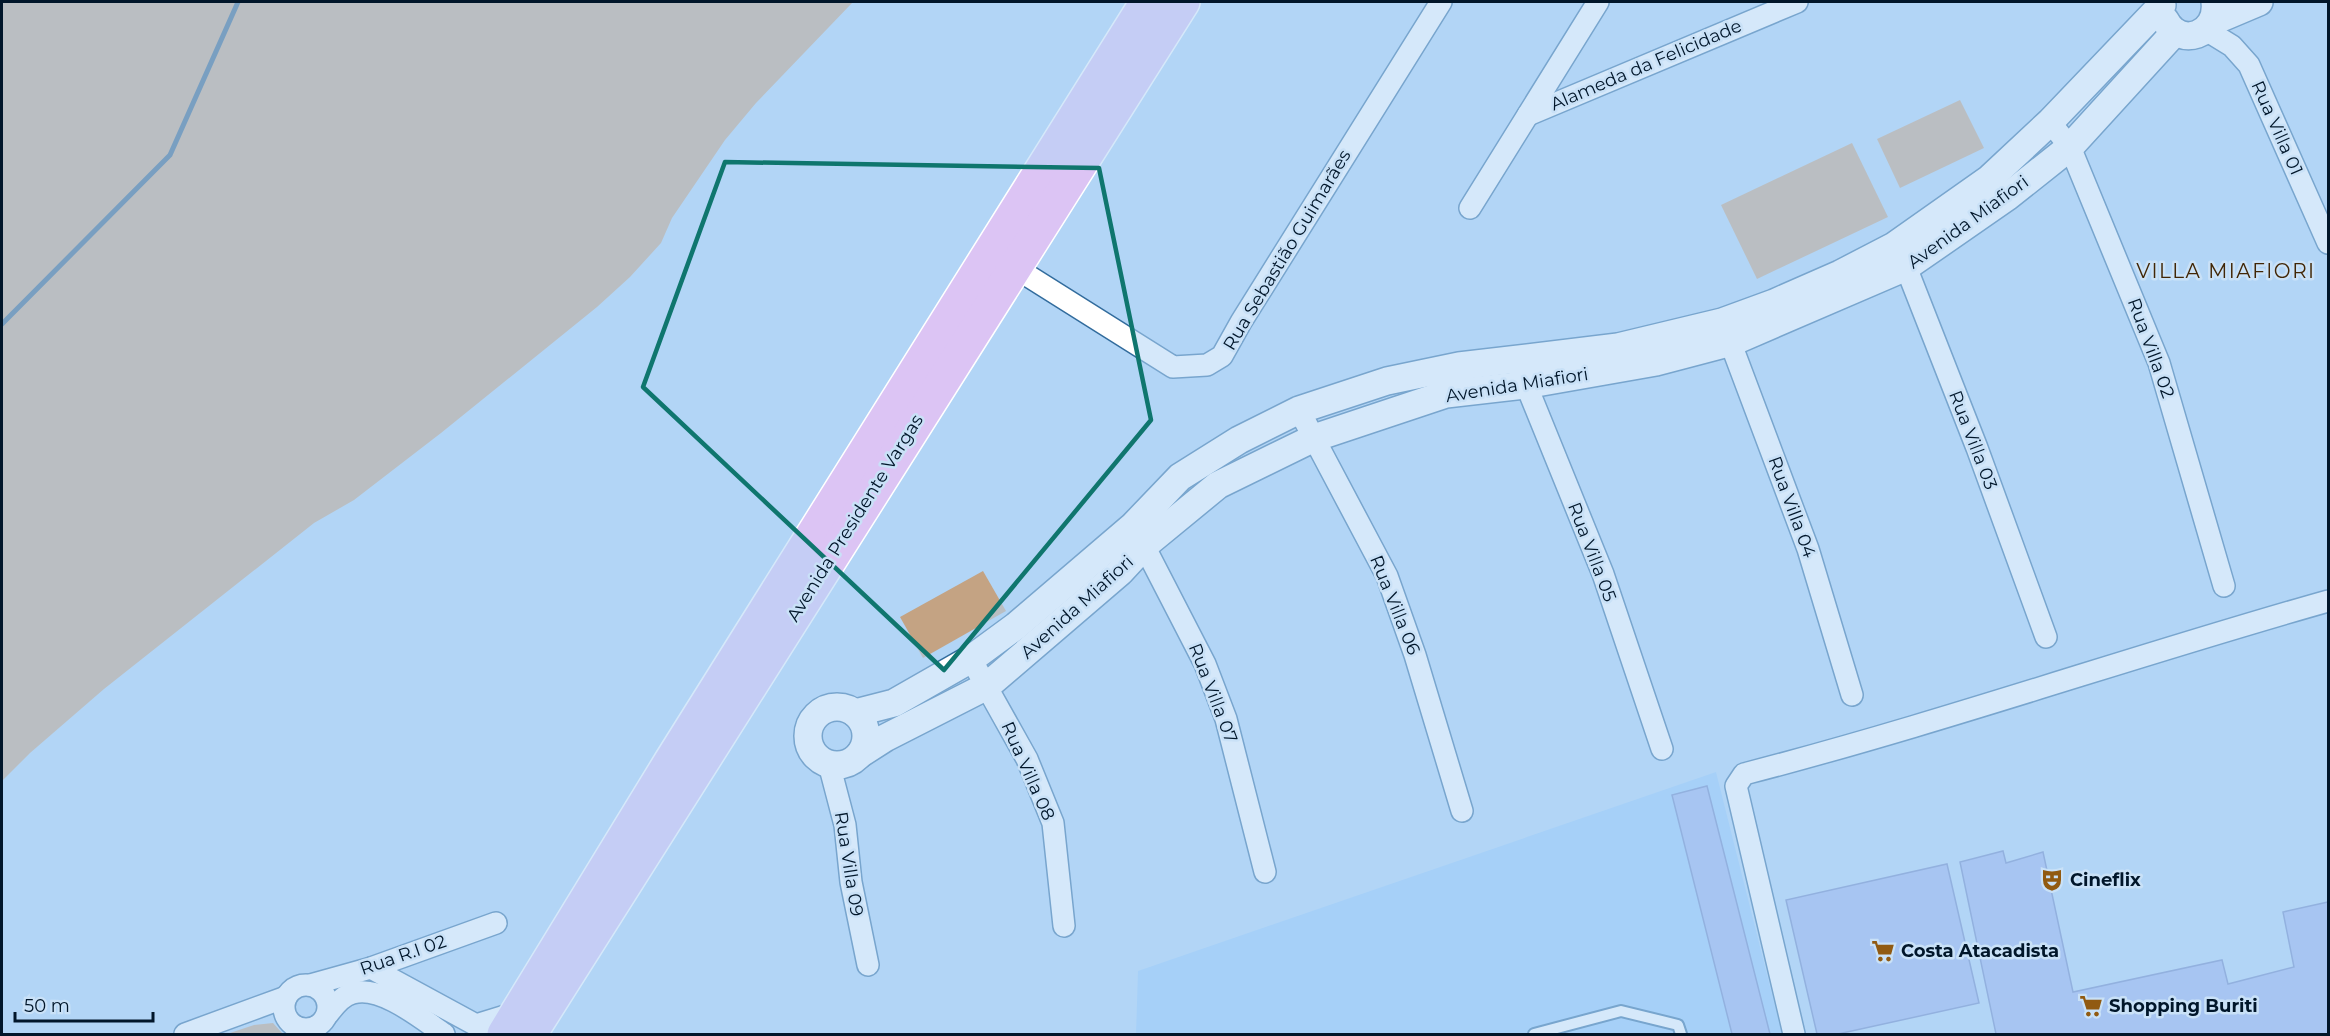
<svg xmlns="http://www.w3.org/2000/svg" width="2330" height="1036" font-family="Montserrat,sans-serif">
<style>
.built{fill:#97cbfb}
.green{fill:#c4a383}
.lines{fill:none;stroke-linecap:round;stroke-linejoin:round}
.stream{stroke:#335d82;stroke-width:5}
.building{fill:#9ab2ed;stroke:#6c85c3;stroke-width:1.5}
.service-casing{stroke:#326c9d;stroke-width:14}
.minor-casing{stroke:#326c9d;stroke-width:24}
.tertiary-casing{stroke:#326c9d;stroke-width:30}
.primary-casing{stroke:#fff;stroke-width:36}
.service{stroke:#fff;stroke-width:10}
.minor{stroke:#fff;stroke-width:21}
.tertiary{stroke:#fff;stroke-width:27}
.primary{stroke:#dcc4f4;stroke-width:33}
.marked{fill:none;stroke:#0f766e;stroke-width:4.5;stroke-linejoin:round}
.labels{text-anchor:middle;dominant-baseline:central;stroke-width:5;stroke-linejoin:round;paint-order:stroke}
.street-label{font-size:18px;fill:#01162a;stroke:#c9e1f7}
.poi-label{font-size:18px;font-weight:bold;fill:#01162a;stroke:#c9e1f7;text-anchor:start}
.neighbourhood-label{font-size:20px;letter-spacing:1.5px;fill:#412605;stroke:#c9e1f7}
</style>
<rect width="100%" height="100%" fill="#b2d5f6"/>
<path class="built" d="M1716,772L1782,1034H1136L1138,971Z"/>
<g class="green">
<path d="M2,2H853L756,103L725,140L672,218L661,243L630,277L597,307L441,433L354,500L314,523L104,689L30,753L2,781Z"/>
<path d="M1960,100L1984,148L1900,188L1877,139Z"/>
<path d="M1852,143L1888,217L1757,279L1721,205Z"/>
<path d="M983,571L1006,611L923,658L900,617Z"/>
<path d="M273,1023L283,1034H227L254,1025Z"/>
</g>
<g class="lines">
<path class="stream" d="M2,324L170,155L238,2"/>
</g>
<g class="building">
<path d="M1707,786L1770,1034H1732L1672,795Z"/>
<path d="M2003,851L2006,863L2043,852L2073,992L2222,960L2228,984L2294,967L2283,912L2328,902V1034H1996L1960,862Z"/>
<path d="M1947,864L1979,1003L1838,1034H1817L1786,900Z"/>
</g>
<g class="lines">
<g class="service-casing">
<path id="service" d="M1534,1034L1621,1011L1678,1025L1681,1034"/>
</g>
<g class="minor-casing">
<g id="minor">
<path d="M2206,30L2232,46L2249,65L2328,243"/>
<path d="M1528,115L1797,2"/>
<path d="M2050,122L2070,147L2159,363L2224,586"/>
<path d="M1470,208L1598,2"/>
<path d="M1899,254L1906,267L1977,448L2046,637"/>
<path d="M1014,267L1173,367L1207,365L1222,356L1241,322L1441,2"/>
<path d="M1725,328L1808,549L1852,695"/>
<path d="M1521,372L1603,574L1662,749"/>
<path d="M1299,410L1387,576L1415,655L1462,811"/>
<path d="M1138,534L1205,664L1226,719L1265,872"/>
<path d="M971,659L1027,759L1053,823L1064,926"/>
<path d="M829,764L845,825L851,882L868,965"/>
<path d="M371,968L476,1025L518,1012"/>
<circle cx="306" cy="1007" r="22"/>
<path d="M310,985L371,968L496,923"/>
<path d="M328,1014C334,1006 343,995 353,993C381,985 422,1019 444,1034"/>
<path d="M185,1034L286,997"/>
<path d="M1794,1034L1736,786L1744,774C1941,723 2133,656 2328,601"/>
</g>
</g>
<g class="tertiary-casing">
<g id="tertiary">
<path d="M2165,20C2180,49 2219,35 2215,2"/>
<path d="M2214,21L2259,2"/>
<circle cx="837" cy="736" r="29"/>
<path d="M855,713L894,703L971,659L1016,626L1133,526L1180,477L1239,440L1299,410L1387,381L1459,366L1618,347L1722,322L1774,303L1840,274L1894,246L1989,179L2050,122L2162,5"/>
<path d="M860,754L885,738L987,686L1120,572L1145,545L1218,485L1314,438L1446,394L1525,385L1656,362L1732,342L1906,267L2007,197L2070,147L2175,32"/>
</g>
</g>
<g class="primary-casing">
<g id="primary">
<path d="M504,1034L671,761L1147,2"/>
<path d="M530,1034L1183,2"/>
</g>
</g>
<use href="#service" class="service"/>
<use href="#minor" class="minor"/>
<use href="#tertiary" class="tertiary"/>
<use href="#primary" class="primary"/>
</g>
<path d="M0 0H2330V1036H0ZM725,162L1099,168L1151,420L944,670L643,387Z" fill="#b2d5f6" fill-opacity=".55" fill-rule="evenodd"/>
<path class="marked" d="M725,162L1099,168L1151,420L944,670L643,387Z"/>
<defs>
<g id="theatre-bare" transform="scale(1.8)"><path d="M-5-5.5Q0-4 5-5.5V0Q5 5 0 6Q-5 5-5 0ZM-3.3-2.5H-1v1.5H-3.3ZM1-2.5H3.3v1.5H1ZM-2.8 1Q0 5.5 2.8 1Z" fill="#915a11" stroke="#c9e1f7" stroke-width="2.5" paint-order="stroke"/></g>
<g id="supermarket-bare" transform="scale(1.8)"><path d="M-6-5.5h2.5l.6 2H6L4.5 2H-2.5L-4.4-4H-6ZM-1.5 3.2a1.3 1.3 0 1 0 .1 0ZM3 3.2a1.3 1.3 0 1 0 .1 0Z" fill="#915a11" stroke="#c9e1f7" stroke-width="2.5" paint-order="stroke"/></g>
</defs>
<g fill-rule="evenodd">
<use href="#theatre-bare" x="2052" y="880"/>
<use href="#supermarket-bare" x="1883" y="951"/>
<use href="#supermarket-bare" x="2091" y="1006"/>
</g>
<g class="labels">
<g class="street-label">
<text transform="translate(1646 65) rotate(-23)">Alameda da Felicidade</text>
<text transform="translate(2277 128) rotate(66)">Rua Villa 01</text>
<text transform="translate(1968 222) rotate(-36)">Avenida Miafiori</text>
<text transform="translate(1287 250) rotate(-59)">Rua Sebastião Guimarães</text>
<text transform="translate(2151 348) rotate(70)">Rua Villa 02</text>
<text transform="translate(1517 385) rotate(-9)">Avenida Miafiori</text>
<text transform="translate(1973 440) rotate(69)">Rua Villa 03</text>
<text transform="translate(1792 507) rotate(70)">Rua Villa 04</text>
<text transform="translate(855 518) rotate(-58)">Avenida Presidente Vargas</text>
<text transform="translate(1592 552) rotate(69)">Rua Villa 05</text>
<text transform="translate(1395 605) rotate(68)">Rua Villa 06</text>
<text transform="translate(1077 607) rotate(-42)">Avenida Miafiori</text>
<text transform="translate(1213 693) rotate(69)">Rua Villa 07</text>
<text transform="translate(1028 771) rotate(66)">Rua Villa 08</text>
<text transform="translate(849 864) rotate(81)">Rua Villa 09</text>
<text transform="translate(403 955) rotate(-19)">Rua R.I 02</text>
</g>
<g class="poi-label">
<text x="2070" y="880">Cineflix</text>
<text x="1901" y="951">Costa Atacadista</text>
<text x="2109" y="1006">Shopping Buriti</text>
</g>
<g class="neighbourhood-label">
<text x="2226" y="271">VILLA MIAFIORI</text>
</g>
</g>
<rect width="2330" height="1036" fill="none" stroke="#01162a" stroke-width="6"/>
<path d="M15 1012v9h138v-9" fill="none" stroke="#01162a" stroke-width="3"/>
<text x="24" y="1012" font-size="18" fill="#01162a" stroke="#c9e1f7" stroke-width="4.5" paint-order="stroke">50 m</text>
</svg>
